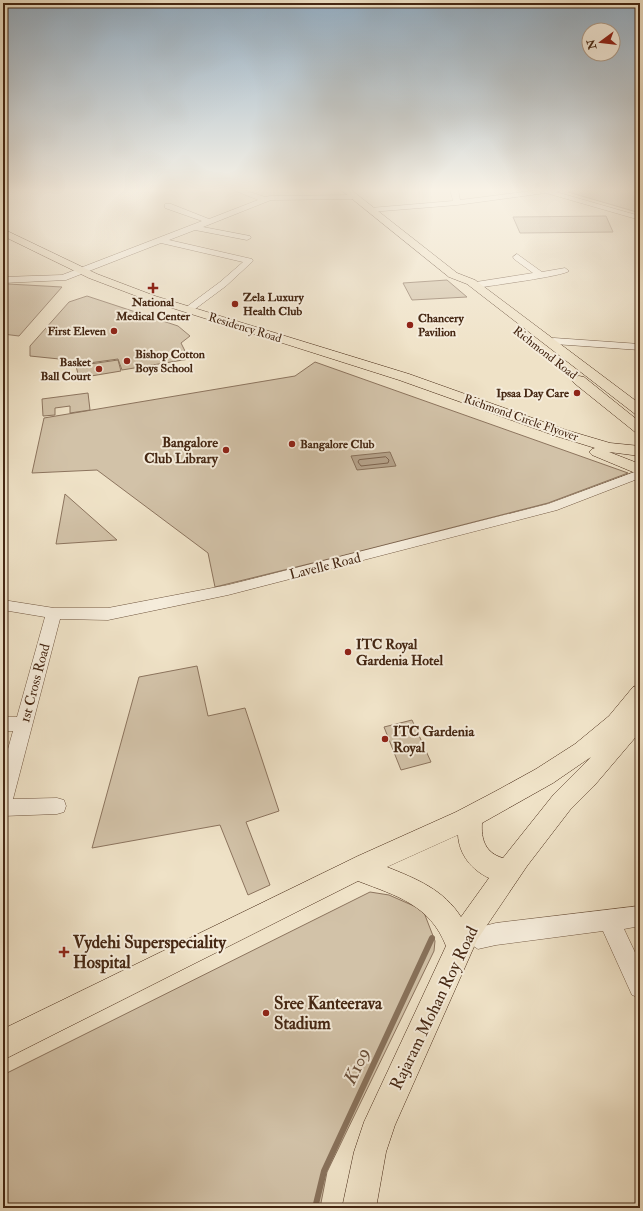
<svg xmlns="http://www.w3.org/2000/svg" width="643" height="1211" font-family="'IM FELL Double Pica',serif">
<style>
.green{fill:#d2c2a8;stroke:#8c745e}
.water{fill:#b5a28a;stroke:#88715a}
.lines{fill:none;stroke-linecap:round;stroke-linejoin:round}
.shore{stroke:#7d644e;stroke-width:1}
.stream{stroke:#88715a;stroke-width:6}
.minor-casing{stroke:#705640;stroke-width:1}
.major-casing{stroke:#452713;stroke-width:1}
.minor{fill:#f5ecdb;fill-rule:evenodd}
.major{fill:#efe2c7;fill-rule:evenodd}
.poi-dot{fill:#8f2418;stroke:#f5ecdb;stroke-width:1.5}
.labels{text-anchor:middle;dominant-baseline:central;stroke-width:4;stroke-linejoin:round;paint-order:stroke}
.far-poi-label{font-size:12px;font-weight:bold;fill:#452713;stroke:#f5ecdb;text-anchor:start}
.far-street-label{font-size:12px;fill:#452713;stroke:#f5ecdb}
.poi-label{font-size:14px;font-weight:bold;fill:#452713;stroke:#f5ecdb;text-anchor:start}
.street-label{font-size:14px;fill:#452713;stroke:#f5ecdb}
.near-poi-label{font-size:17px;font-weight:bold;fill:#452713;stroke:#f5ecdb;text-anchor:start}
.near-street-label{font-size:17px;fill:#452713;stroke:#f5ecdb}
.near-water-label{font-size:18px;font-style:italic;fill:#674c37;stroke:#f5ecdb}
</style>
<rect width="100%" height="100%" fill="#efe2c7"/>
<filter id="stains"><feTurbulence type="fractalNoise" baseFrequency=".005" numOctaves="4"/><feColorMatrix values="0 0 0 0 .2 0 0 0 0 .09 0 0 0 0 .02 0 0 0 .5 -.17"/></filter>
<radialGradient id="worn" r=".72"><stop offset=".6" stop-color="#630" stop-opacity="0"/><stop offset="1" stop-color="#630" stop-opacity=".3"/></radialGradient>
<g class="green">
<path d="M580,189H640V213L568,192Z"/>
<path d="M606,216L613,232L520,233L513,217Z"/>
<path d="M447,280L467,297L412,300L403,283Z"/>
<path d="M8,284L62,287L19,336L3,334V289Z"/>
<path d="M87,296L178,326L190,336L181,343L189,359L122,370L118,359L75,365L69,360L30,356V346L69,302Z"/>
<path d="M118,360L121,371L79,378L76,366Z"/>
<path d="M315,362L628,473L548,503L341,556L215,587L208,553L97,470L32,473L44,418L295,376Z"/>
<path d="M88,393L90,410L70,413V406L55,408V415L43,416L42,399Z"/>
<path d="M65,494L117,540L56,544Z"/>
<path d="M197,666L208,716L245,708L279,811L246,822L270,885L248,895L220,825L92,848L139,677Z"/>
<path d="M412,720L431,762L401,770L384,727Z"/>
<path d="M370,892L389,895L423,910L435,941L434,951L327,1172L320,1208H3V1075Z"/>
</g>
<path class="water" d="M390,452L396,466L357,470L351,456Z"/>
<g class="lines">
<path class="shore" d="M386,457L389,460L388,463L361,466L358,462L359,460Z"/>
<path class="stream" d="M315,1208L324,1171L432,938"/>
<g class="minor-casing">
<g id="minor">
<path d="M231,189H241L265,197L270,196L354,195L358,197L354,199L271,200L203,227L250,236L251,238L247,240L195,230L169,240L252,259L253,261L226,286L191,312L188,313L183,310L185,308L220,282L243,262L161,243L66,280L3,283V277L62,275L202,221L165,208V204H171L209,219L258,200Z"/>
<path d="M450,189H458L460,200L547,189H565L556,192L640,216V220L546,193L457,205L370,212L366,210L370,208L453,201Z"/>
<path d="M517,254L542,272L565,268L569,271C564,276 489,286 476,288L473,287L472,285L476,282L533,273L514,259L513,257Z"/>
<path d="M554,338L640,344V350L554,344L549,345L544,342L545,340Z"/>
<path d="M640,470V478L557,510L228,595L108,620L60,619L13,799L57,798L64,800L66,806L64,812L57,814L3,816V767L13,731H3V717H17L45,617L3,610V600L54,608H108L228,585L548,504Z"/>
<path d="M640,906V926L624,929L640,963V998L632,995L603,931L496,945L478,949L461,938L457,931L461,924L468,920L480,927L496,923Z"/>
</g>
</g>
<g class="major-casing">
<g id="major">
<path d="M340,189H350L457,273L475,280L640,404V415L635,414L467,284L449,277Z"/>
<path d="M3,229L97,274L155,296L409,374L566,430L610,443L640,446V456L609,452L640,464V475L592,455L589,452L592,449L595,448L556,436L399,380L147,300L89,278L3,236Z"/>
<path d="M579,376L584,377L640,422V433L635,432L574,383L572,380L574,377Z"/>
<path d="M640,685V732L594,786L570,810L527,866L477,940L395,1125L386,1152L376,1208H342L354,1152L364,1122L446,946C430,905 397,896 358,881L3,1060V1029L358,856L456,812L496,791L536,769L575,744L609,716L633,687ZM591,757L554,794L503,858C485,853 481,839 482,823L553,783ZM458,835C459,855 472,870 489,878L461,917C444,890 417,879 387,867Z"/>
</g>
</g>
<use href="#minor" class="minor"/>
<use href="#major" class="major"/>
</g>
<linearGradient id="sky" x2="0" y2="1"><stop stop-color="#93adc2"/><stop offset="0.53" stop-color="#f8f2e6"/><stop offset="1" stop-color="#f8f2e6" stop-opacity="0"/></linearGradient>
<rect width="643" height="358" fill="url(#sky)"/>
<g class="poi-dot">
<path d="M151 282h4v4h4v4h-4v4h-4v-4h-4v-4h4z"/>
<circle cx="235" cy="304" r="4"/>
<circle cx="410" cy="325" r="4"/>
<circle cx="114" cy="331" r="4"/>
<circle cx="127" cy="361" r="4"/>
<circle cx="99" cy="369" r="4"/>
<circle cx="577" cy="393" r="4"/>
<circle cx="292" cy="444" r="4"/>
<circle cx="226" cy="450" r="4"/>
<circle cx="348" cy="652" r="4"/>
<circle cx="385" cy="739" r="4"/>
<path d="M62 946h4v4h4v4h-4v4h-4v-4h-4v-4h4z"/>
<circle cx="266" cy="1013" r="4"/>
</g>
<g class="labels">
<g class="far-poi-label">
<text x="243" y="297">Zela Luxury<tspan x="243" dy="14">Health Club</tspan></text>
<text x="153" y="302" text-anchor="middle">National<tspan x="153" dy="14">Medical Center</tspan></text>
<text x="418" y="318">Chancery<tspan x="418" dy="14">Pavilion</tspan></text>
<text x="106" y="331" text-anchor="end">First Eleven</text>
<text x="135" y="354">Bishop Cotton<tspan x="135" dy="14">Boys School</tspan></text>
<text x="91" y="362" text-anchor="end">Basket<tspan x="91" dy="14">Ball Court</tspan></text>
<text x="569" y="393" text-anchor="end">Ipsaa Day Care</text>
<text x="300" y="444">Bangalore Club</text>
</g>
<g class="far-street-label">
<text transform="translate(245 328) rotate(17)">Residency Road</text>
<text transform="translate(545 353) rotate(38)">Richmond Road</text>
<text transform="translate(521 418) rotate(19)">Richmond Circle Flyover</text>
</g>
<g class="poi-label">
<text x="218" y="442" text-anchor="end">Bangalore<tspan x="218" dy="16">Club Library</tspan></text>
<text x="356" y="644">ITC Royal<tspan x="356" dy="16">Gardenia Hotel</tspan></text>
<text x="393" y="731">ITC Gardenia<tspan x="393" dy="16">Royal</tspan></text>
</g>
<g class="street-label">
<text transform="translate(325 566) rotate(-14)">Lavelle Road</text>
<text transform="translate(35 683) rotate(-75)">1st Cross Road</text>
</g>
<g class="near-poi-label">
<text x="73" y="942">Vydehi Superspeciality<tspan x="73" dy="20">Hospital</tspan></text>
<text x="274" y="1003">Sree Kanteerava<tspan x="274" dy="20">Stadium</tspan></text>
</g>
<g class="near-street-label">
<text transform="translate(434 1008) rotate(-64)">Rajaram Mohan Roy Road</text>
</g>
<g class="near-water-label">
<text transform="translate(357 1066) rotate(-65)">K109</text>
</g>
</g>
<rect width="643" height="1211" fill="none" stroke="#efe2c7" stroke-width="16"/>
<rect x="4" y="4" width="635" height="1203" fill="none" stroke="#452713" stroke-width="2"/>
<rect x="8" y="8" width="627" height="1195" fill="none" stroke="#452713"/>
<g transform="translate(601 42) rotate(255)"><circle r="19" fill="#f5ecdb" stroke="#af9d8b"/>
<path d="M0-3L7 15L0 10L-7 15Z" fill="#8f2418"/>
<text y="-6" font-size="11" font-weight="bold" text-anchor="middle" fill="#452713">N</text>
</g>
<rect width="100%" height="100%" filter="url(#stains)"/>
<rect width="100%" height="100%" fill="url(#worn)"/>
</svg>
